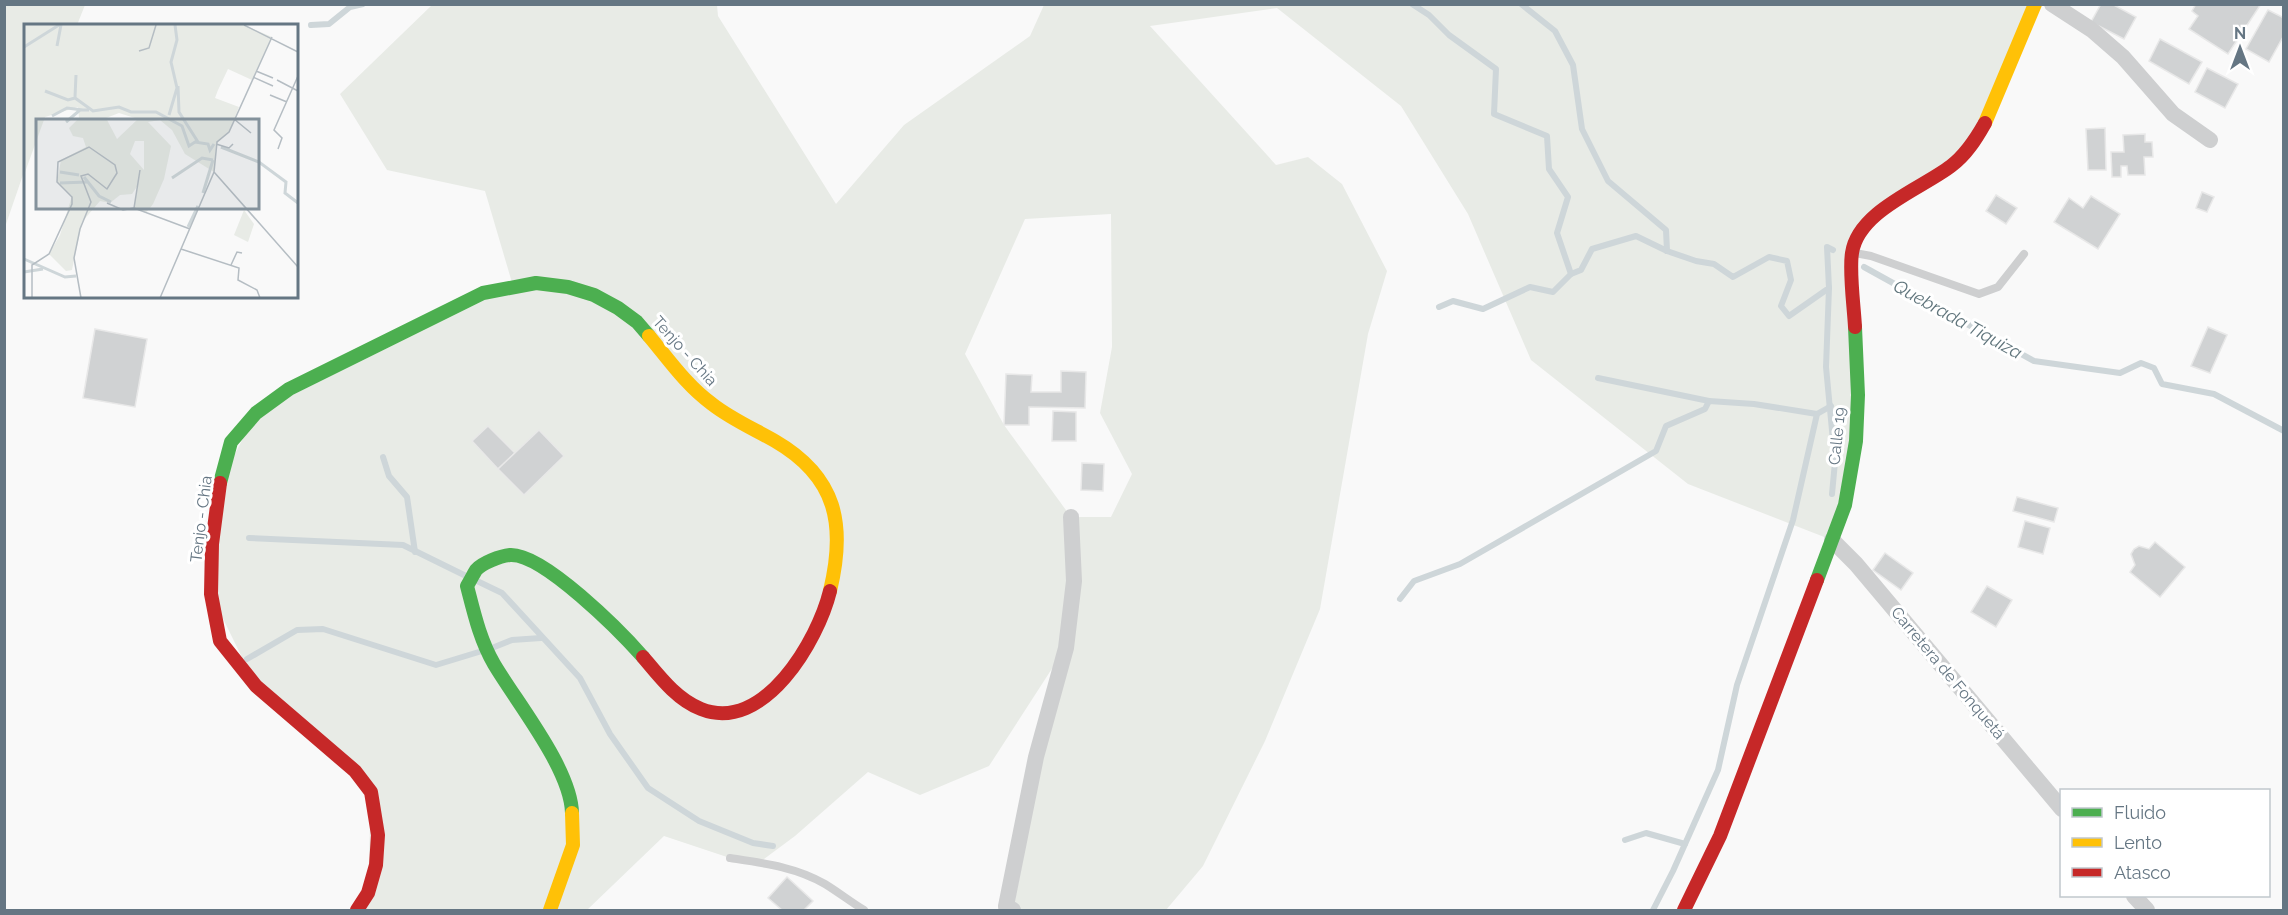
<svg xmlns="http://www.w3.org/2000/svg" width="2288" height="915" font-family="Raleway,sans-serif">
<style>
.green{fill:#e8ebe6;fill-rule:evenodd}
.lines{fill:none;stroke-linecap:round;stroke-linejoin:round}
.stream{stroke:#ced6d9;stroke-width:6}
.building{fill:#d0d2d3;stroke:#e8e8e8;stroke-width:1.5}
.lane{stroke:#cecfd0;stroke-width:8}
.street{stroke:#cecfd0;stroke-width:16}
.fast{stroke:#4caf50;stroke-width:14}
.slow{stroke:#ffc107;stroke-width:14}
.jam{stroke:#c62828;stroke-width:14}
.labels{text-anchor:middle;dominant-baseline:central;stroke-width:6;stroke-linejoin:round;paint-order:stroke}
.street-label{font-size:16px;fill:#657683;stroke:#fff}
.water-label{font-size:18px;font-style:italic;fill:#60757c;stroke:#fff}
.inset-river{fill:none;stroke:#ced6d9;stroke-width:3}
.inset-road{fill:none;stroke:#b5bdc3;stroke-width:1.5}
.view{fill:#84929c;fill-opacity:0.15;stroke:#84929c;stroke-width:3}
.inset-edge{fill:none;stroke:#657683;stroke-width:3}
</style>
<rect width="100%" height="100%" fill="#f9f9f9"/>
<g class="green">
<path d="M5,4L85,5L77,25L26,26L25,169L5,227Z"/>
<path d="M432,5H717L718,16L836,204L904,125L1030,36L1044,5H2035L1981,132L1856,238L1858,395L1832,540L1688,484L1531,360L1468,214L1401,106L1277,8L1150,26L1276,165L1308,157L1342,184L1387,271L1368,334L1320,609L1265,741L1203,866L1166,910H1013L1064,650L989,766L920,795L868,772L795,836L760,862L730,858L664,836L587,910H357L368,893L371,792L256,686L211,594L220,483L256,413L513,286L485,191L387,170L340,94ZM1111,214L1112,347L1100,413L1132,474L1111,517H1071L1004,425L965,354L1025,219Z"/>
</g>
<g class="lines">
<g class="stream">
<path d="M1412,4L1429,15L1449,35L1496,69L1494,114L1547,136L1549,169L1568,197L1557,233L1571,274L1581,270L1592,249L1636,236L1667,251L1696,261L1714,264L1733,277L1769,257L1787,261L1791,280L1781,306L1789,316L1829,288L1827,247L1833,250"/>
<path d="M1521,4L1555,31L1573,65L1582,129L1608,181L1666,230L1667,251"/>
<path d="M311,25L329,24L350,7L363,4"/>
<path d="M1864,267L2034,361L2120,373L2141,363L2154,368L2162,384L2214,394L2284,431"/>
<path d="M1829,288L1826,367L1835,462L1832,494"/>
<path d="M1439,307L1453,301L1483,309L1530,287L1553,292L1571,274"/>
<path d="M1598,378L1709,401"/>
<path d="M383,457L389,476L407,497L415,552"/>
<path d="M249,538L403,545L466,576"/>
<path d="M475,580L502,593L580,678L610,734L648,788L699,821L753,843L773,846"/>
<path d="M1400,599L1414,581L1460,564L1656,451L1666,426L1705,409L1709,401L1754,404L1817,414L1831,406"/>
<path d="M492,648L512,640L541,638"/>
<path d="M247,659L297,630L323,629L436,665L482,651"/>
<path d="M1625,840L1646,833L1685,844"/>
<path d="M1653,910L1673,871L1718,770L1737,685L1793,520L1817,414"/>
</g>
</g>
<g class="building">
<path d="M2101,4H2112L2136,17L2124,39L2091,22Z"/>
<path d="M2196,4H2261L2228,54L2189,29L2198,16L2192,11Z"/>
<path d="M2268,10L2284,18V35L2269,62L2246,49Z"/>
<path d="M2160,39L2202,62L2189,84L2149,61Z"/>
<path d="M2207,68L2238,84L2225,108L2195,92Z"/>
<path d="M2105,128L2106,170H2088L2086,129Z"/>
<path d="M2145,134V142H2152L2153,157H2144L2145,175H2128L2127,166H2121V177H2112L2111,152H2124L2123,135Z"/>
<path d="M2202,192L2214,197L2207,212L2196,208Z"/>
<path d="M1996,195L2017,208L2006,224L1986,211Z"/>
<path d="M2091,196L2120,214L2098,249L2054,222L2069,198L2083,208Z"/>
<path d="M2208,327L2227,335L2210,373L2191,366Z"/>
<path d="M95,329L147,339L135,407L83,398Z"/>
<path d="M1061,371L1086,372L1085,408L1029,407V425H1004L1006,374L1032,375L1031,392H1061Z"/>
<path d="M1053,411L1076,412V441H1052Z"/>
<path d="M488,426L515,453L498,469L472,441Z"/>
<path d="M539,430L564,456L524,495L498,469Z"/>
<path d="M1082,463L1104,464L1103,491L1081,490Z"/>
<path d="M2017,497L2058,508L2054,522L2013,511Z"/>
<path d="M2025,521L2050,528L2043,554L2018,547Z"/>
<path d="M2155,542L2185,567L2160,597L2130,572L2135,565L2131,554L2134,549L2139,546L2149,549Z"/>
<path d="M1885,553L1913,573L1901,590L1873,570Z"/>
<path d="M1987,586L2012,600L1996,627L1971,612Z"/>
<path d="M787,877L813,901L804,910H782L768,898Z"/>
</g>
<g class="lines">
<g class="lane">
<path d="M1855,253L1871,256L1979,294L1998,287L2024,254"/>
<path d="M730,858C763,863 796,867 825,884C838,892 851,902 864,910"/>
</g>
<g class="street">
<path d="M2052,4L2092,30L2123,57L2173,114L2210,140"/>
<path d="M1832,540L1856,564L2062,809"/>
<path d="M2134,896L2147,910"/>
<path d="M1013,910L1006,906L1036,757L1066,648L1074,581L1071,517"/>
</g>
<g class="fast">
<path d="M220,483L231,442L256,413L289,389L483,293L536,283L568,287L594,295L618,308L637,322L649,336"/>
<path d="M1817,580L1845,505L1856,441L1858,395L1855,327"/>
<path d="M572,813C571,769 517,703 494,664C480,640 474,613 467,586C470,581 473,575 476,570C482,563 500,556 510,555C543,553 621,632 643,657"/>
</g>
<g class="slow">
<path d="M1985,123L2035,4"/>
<path d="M649,336C669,360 687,386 712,404C731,419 754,429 775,441C837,477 846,525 830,591"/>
<path d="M550,910L573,845L572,813"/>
</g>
<g class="jam">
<path d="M1855,327C1854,307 1849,272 1852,253C1858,211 1921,189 1951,166C1966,155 1976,139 1985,123"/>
<path d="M220,483L212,544L211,594L220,641L256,686L355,771L371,792L378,835L376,865L368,893L357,910"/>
<path d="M643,657C659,676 677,700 701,709C764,734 818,640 830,591"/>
<path d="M1684,910L1720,836L1817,580"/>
</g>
</g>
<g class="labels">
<g class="street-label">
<text transform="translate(685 351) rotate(48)">Tenjo - Chia</text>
<text transform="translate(1837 436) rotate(-84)">Calle 19</text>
<text transform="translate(201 519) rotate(-83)">Tenjo - Chia</text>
<text transform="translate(1948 673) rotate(50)">Carretera de Fonquetá</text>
</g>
<g class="water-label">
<text transform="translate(1958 319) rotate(29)">Quebrada Tiquiza</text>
</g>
</g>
<g transform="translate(24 24)">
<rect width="274" height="274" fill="#f9f9f9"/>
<path d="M0,1H220L248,13L228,56L204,45L194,66L191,74L215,83L205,108L192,120L190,148L161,130L148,106L136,96L124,98L147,122L140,155L129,180L122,189L110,184L114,161L108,170L96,171L86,179L76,177L58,198L48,246L42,247L25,230L36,211L48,172L33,158L37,136L62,123L59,114L49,112L45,104L55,94L54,83L21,93L0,151ZM95,89L114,95L93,115L82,94ZM111,117H120V146L106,130ZM220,186L230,200L224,218L210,211Z" fill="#e8ebe6" fill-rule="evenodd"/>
<path class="inset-river" d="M33,22L37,1M0,23L35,1M154,62L155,88L174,118M21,67L44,76L51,74L69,87L95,83L107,88H132L158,102L165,122L171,118L184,120L186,126L190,120M51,73L52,51M145,91L153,64L147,38L153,16L151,1M28,92L43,84L59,86M42,98L56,86H65M197,123L235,138L262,158L261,169L274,179M36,148L55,151M60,153L75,172L87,178M148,154L178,134L189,136M36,159L63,158M179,169L189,136M164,203L174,182M0,235L41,253L52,252M0,248L19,245"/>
<path class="inset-road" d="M220,1L274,28M115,27L125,24L132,1M232,47L249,54M229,53L249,62M253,56L274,67M246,71L263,78M210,95L227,109M192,120L205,124L209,120M254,125L258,114L250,106L274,52M190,148L274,243M83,179L99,186L110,184L166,205M110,184L116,146M157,225L215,244L214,256L233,266L236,274M207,241L213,228L218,229M8,274V241L25,230L48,180V173L33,158L34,138L65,123L91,141L93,149L83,165L64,150L57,152L67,178L56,205L50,234L57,274M136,274L190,148L193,118L205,108L248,13"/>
<path class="view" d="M12,95H235V185H12Z"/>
<rect width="274" height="274" class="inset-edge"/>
</g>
<rect width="2288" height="915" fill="none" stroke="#657683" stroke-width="12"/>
<rect x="2060" y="789" width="210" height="108" fill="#ffffff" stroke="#c1c8cd" stroke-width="1.5"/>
<rect x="2072" y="808" width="30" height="9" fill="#4caf50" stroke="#c1c8cd" stroke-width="1.5"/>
<text x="2114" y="819" font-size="18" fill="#657683">Fluido</text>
<rect x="2072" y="838" width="30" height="9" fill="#ffc107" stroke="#c1c8cd" stroke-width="1.5"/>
<text x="2114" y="849" font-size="18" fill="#657683">Lento</text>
<rect x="2072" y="868" width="30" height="9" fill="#c62828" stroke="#c1c8cd" stroke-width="1.5"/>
<text x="2114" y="879" font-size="18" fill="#657683">Atasco</text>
<g transform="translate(2240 48)" stroke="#ffffff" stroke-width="4.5" paint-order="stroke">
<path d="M0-4.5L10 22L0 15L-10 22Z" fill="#657683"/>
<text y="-9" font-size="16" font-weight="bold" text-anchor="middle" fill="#657683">N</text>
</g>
</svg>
